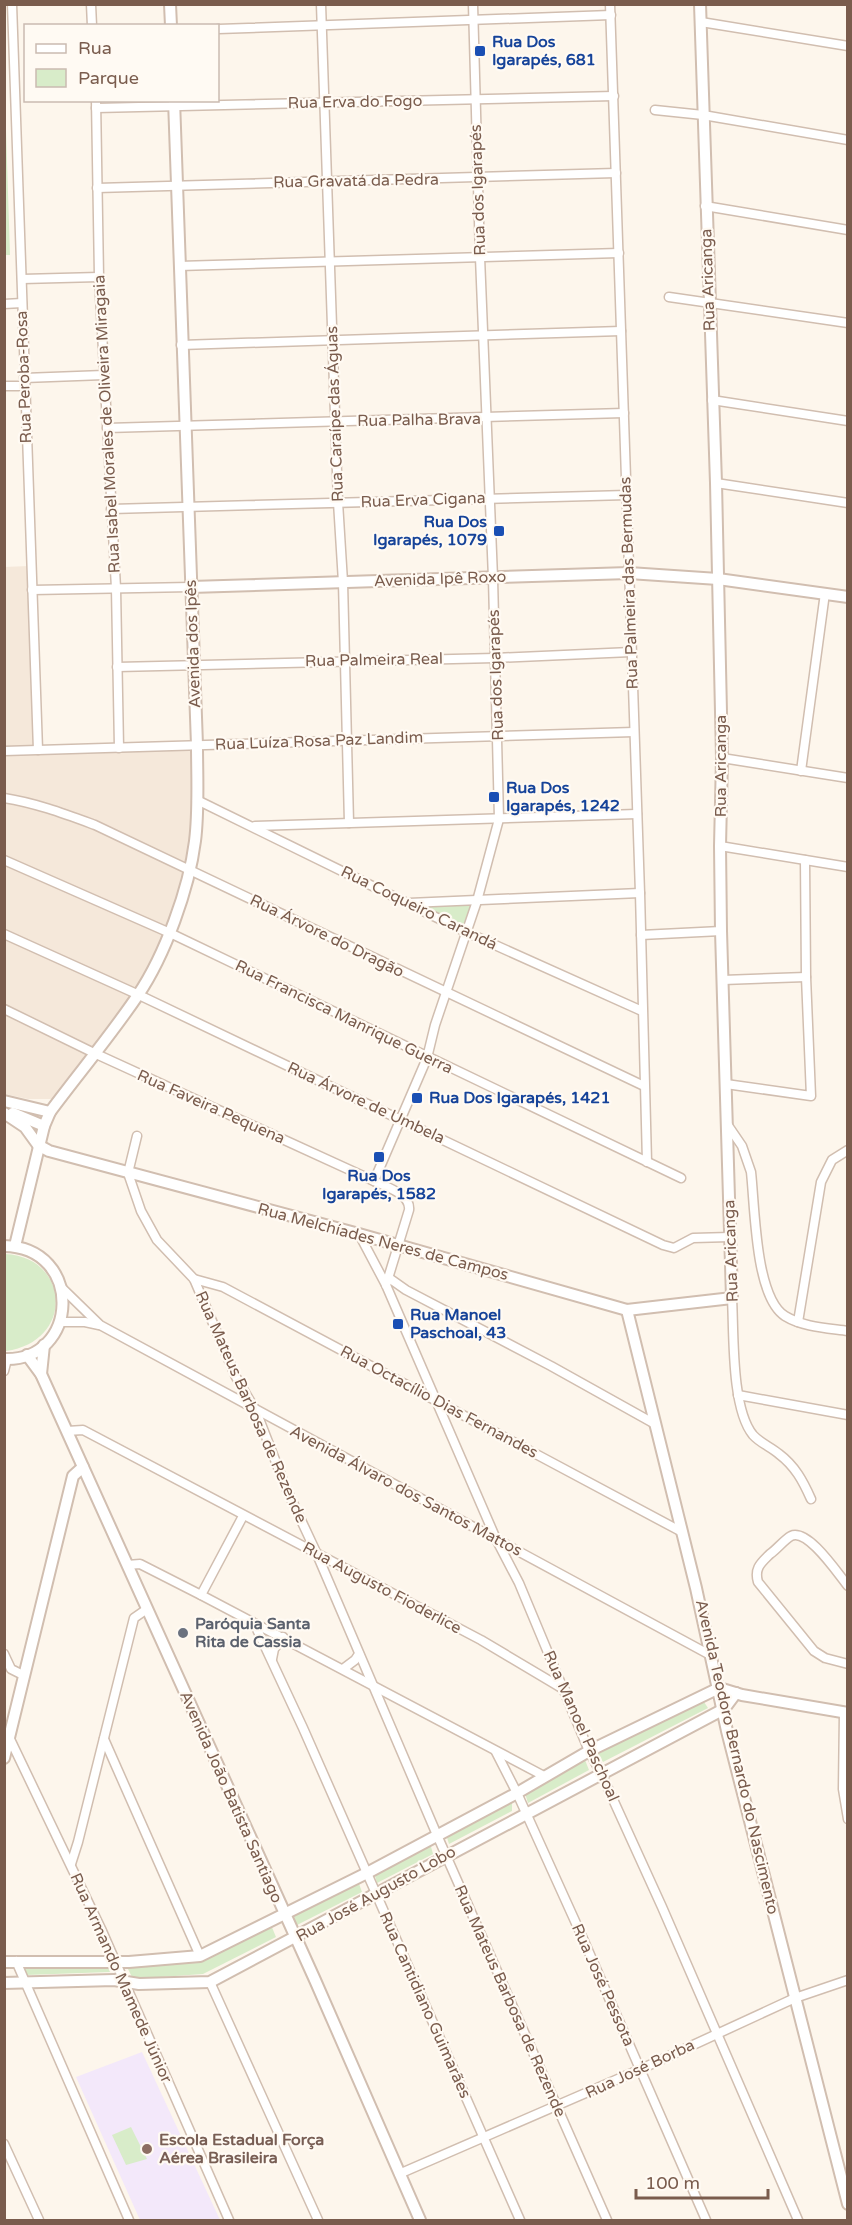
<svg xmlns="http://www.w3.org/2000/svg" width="852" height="2225" font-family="'Varela Round',sans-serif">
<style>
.residential{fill:#f5e8da}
.education{fill:#f3e8fa}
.green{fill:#d8ecc9}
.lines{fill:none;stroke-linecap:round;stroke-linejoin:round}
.minor-casing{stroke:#d1beb0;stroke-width:11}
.tertiary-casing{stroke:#d1beb0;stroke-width:14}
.minor{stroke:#fff;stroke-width:8}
.tertiary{stroke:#fff;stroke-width:10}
.transit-dot{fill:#1a4fb4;stroke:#fffaf3;stroke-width:2}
.worship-dot{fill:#6b7280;stroke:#fffaf3;stroke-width:2}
.education-dot{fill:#8d6e63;stroke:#fffaf3;stroke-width:2}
.labels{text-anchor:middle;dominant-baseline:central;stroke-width:4.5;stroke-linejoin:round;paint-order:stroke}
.transit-label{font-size:16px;font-weight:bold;fill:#164399;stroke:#fffaf3;text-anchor:start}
.street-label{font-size:16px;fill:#7a5c4d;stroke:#fffaf3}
.worship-label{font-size:16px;font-weight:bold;fill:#5b616d;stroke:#fffaf3;text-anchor:start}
.education-label{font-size:16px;font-weight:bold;fill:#785e54;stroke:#fffaf3;text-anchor:start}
</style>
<rect width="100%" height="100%" fill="#fdf6ec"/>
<path class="residential" d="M29,566L36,749L194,743V805L189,866L165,938L133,997L55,1099H28L5,1094L4,567Z"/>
<path class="education" d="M142,2052L220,2220H140L76,2077Z"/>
<g class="green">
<path d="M6,130L10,255H5L4,131Z"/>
<path d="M473,898L463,931L400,900Z"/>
<path d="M5,1254C70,1257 75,1341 6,1351H4Z"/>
<path d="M702,1699L708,1708L603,1762L598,1754Z"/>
<path d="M585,1760L589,1770L528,1803L524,1790Z"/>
<path d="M512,1801V1811L449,1844L445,1831Z"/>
<path d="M430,1843L433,1854L377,1883L374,1872Z"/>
<path d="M358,1881L362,1892L297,1925L293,1914Z"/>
<path d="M271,1925L276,1937L203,1974L133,1979L126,1965L198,1963Z"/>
<path d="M107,1964L110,1972L26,1975L21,1969L25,1965Z"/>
<path d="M131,2127L147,2159L126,2165L112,2135Z"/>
</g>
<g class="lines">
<g class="minor-casing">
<g id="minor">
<path d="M12,4L38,750"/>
<path d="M91,4L92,26"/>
<path d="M321,4L338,502L343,582L349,823"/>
<path d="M610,4L640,893L647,1162"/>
<path d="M701,22L848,46"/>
<path d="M218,29L611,15"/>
<path d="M96,100L99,277L116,588L119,748"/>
<path d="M96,108L614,96"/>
<path d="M655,110L703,115L848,140"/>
<path d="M97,188L616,173"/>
<path d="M705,206L848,230"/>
<path d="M179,266L619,253"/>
<path d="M22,279L99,277"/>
<path d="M669,297L848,323"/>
<path d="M4,304L22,303"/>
<path d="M181,345L621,331"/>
<path d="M24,378L104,375"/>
<path d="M4,386H25"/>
<path d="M712,400L848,421"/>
<path d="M107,428L624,413"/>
<path d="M716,483L848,503"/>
<path d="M111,509L627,495"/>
<path d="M32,590L191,587"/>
<path d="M117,667L495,658L631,652"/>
<path d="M4,751L634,732"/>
<path d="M722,758L848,778"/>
<path d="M801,771L825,593"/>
<path d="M4,798C36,803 65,814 95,825L644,1086"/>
<path d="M197,800L466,932L642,1011"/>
<path d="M255,826L637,814"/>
<path d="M720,846L848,867"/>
<path d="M4,860L170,933L681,1178"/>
<path d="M409,903L640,893"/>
<path d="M4,934L139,995L663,1245L674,1248L693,1238L730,1237"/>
<path d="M641,935L721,931"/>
<path d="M723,980L806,977"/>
<path d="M4,1009L94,1053L374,1181C386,1187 411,1194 409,1210L386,1285"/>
<path d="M726,1084L811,1096L806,977L805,860"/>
<path d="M727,1124L742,1146L751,1172C755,1207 755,1297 785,1316C803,1327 827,1328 848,1331"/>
<path d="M137,1136L128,1173L141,1211L157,1240L194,1279L236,1377L256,1411L286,1488L316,1552L437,1835L607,2220"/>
<path d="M374,1181L427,1058L435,1025L477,901L499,819L493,578L480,257L473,4"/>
<path d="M359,1234L386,1285L496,1539L519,1583L589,1751L601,1773L662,1907L798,2220"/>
<path d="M389,1278L406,1290L551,1366L655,1424"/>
<path d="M194,1279L223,1287L682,1532"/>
<path d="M62,1288L100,1325L712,1656"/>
<path d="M732,1298C734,1333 731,1408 753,1435C760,1443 771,1447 779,1454C795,1466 803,1481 811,1499"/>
<path d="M60,1322H85L99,1325"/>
<path d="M798,1322L821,1182L832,1160L848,1150"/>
<path d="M4,1371L7,1359"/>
<path d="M738,1395L848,1415"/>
<path d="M67,1431L83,1430L481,1640L565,1690"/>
<path d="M127,1565L140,1564L201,1595L544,1776"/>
<path d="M848,1586C838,1574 808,1528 791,1536C784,1540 777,1549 770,1554C761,1563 754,1568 758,1582L814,1651L825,1658L848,1664"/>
<path d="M201,1595L243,1516"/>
<path d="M254,1623L303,1728L520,2220"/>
<path d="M4,1654L11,1669L23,1675"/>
<path d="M272,1659L274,1649L283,1637"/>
<path d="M343,1669L355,1660L359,1654"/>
<path d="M844,1713L843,1789L848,1819"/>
<path d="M9,1737L102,1931L229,2220"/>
<path d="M104,1739L200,1956"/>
<path d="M496,1752L517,1793L584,1941L706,2220"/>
<path d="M71,1864L78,1842L134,1618L147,1609"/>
<path d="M16,1961L129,2220"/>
<path d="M210,1982L318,2220"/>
<path d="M4,2144L39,2220"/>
<path d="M399,2174L641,2069L795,1998L848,1980"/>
</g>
</g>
<g class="tertiary-casing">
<g id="tertiary">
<path d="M170,4L171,26"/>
<path d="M191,587L629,573L718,579L848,597"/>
<path d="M4,1101L50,1112"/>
<path d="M4,1113L25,1127L38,1145L49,1151L359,1234L627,1310L732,1298L721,931L720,846L722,758L716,483L700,4"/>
<path d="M13,1113L44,1126"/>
<path d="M4,1246C84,1247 80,1362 4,1359"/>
<path d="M15,1246L44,1126L50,1112C79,1073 111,1035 138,995C165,955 189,889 195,841C199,810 197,777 197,745L174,100"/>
<path d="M627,1310L696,1588L727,1731L848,2204"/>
<path d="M27,1355L41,1374L315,1980L420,2220"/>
<path d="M41,1374L44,1345"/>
<path d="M4,1758L73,1476L83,1467"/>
<path d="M4,1962H129L200,1956L367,1873L517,1793L589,1751L719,1688L742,1695L848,1713"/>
<path d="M4,1983L114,1980L139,1984L210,1982L724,1709L736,1693"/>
</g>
</g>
<use href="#minor" class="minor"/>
<use href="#tertiary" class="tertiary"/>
</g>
<g class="transit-dot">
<rect x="474" y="45" width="12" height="12" rx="3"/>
<rect x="493" y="525" width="12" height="12" rx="3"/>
<rect x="488" y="791" width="12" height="12" rx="3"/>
<rect x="411" y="1092" width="12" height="12" rx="3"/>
<rect x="373" y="1151" width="12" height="12" rx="3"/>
<rect x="392" y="1318" width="12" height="12" rx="3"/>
</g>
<circle class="worship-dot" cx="183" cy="1633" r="6"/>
<circle class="education-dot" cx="147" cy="2149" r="6"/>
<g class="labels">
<g class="transit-label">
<text x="492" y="42">Rua Dos<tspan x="492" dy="18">Igarapés, 681</tspan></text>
<text x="487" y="522" text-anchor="end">Rua Dos<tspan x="487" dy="18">Igarapés, 1079</tspan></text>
<text x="506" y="788">Rua Dos<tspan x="506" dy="18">Igarapés, 1242</tspan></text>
<text x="429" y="1098">Rua Dos Igarapés, 1421</text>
<text x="379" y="1176" text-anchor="middle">Rua Dos<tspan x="379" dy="18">Igarapés, 1582</tspan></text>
<text x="410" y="1315">Rua Manoel<tspan x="410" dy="18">Paschoal, 43</tspan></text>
</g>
<g class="street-label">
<text transform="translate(355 102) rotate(-1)">Rua Erva do Fogo</text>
<text transform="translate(356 181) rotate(-1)">Rua Gravatá da Pedra</text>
<text transform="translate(478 190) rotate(-92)">Rua dos Igarapés</text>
<text transform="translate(708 280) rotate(-92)">Rua Aricanga</text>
<text transform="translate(24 377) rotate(-92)">Rua Peroba-Rosa</text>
<text transform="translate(335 414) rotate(-92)">Rua Caraípe das Águas</text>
<text transform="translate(419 420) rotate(-1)">Rua Palha Brava</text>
<text transform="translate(107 424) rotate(-93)">Rua Isabel Morales de Oliveira Miragaia</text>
<text transform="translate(423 500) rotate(-2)">Rua Erva Cigana</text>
<text transform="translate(440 579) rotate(-2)">Avenida Ipê Roxo</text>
<text transform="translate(629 583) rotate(-92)">Rua Palmeira das Bermudas</text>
<text transform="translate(193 644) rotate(-92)">Avenida dos Ipês</text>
<text transform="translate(374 660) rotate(-1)">Rua Palmeira Real</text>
<text transform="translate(496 675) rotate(-92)">Rua dos Igarapés</text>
<text transform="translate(319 741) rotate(-2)">Rua Luíza Rosa Paz Landim</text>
<text transform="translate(721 766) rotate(-90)">Rua Aricanga</text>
<text transform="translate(419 908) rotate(26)">Rua Coqueiro Carandá</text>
<text transform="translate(327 936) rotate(26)">Rua Árvore do Dragão</text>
<text transform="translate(344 1017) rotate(26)">Rua Francisca Manrique Guerra</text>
<text transform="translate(366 1103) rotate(25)">Rua Árvore de Umbela</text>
<text transform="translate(211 1107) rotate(24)">Rua Faveira Pequena</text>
<text transform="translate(383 1242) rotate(15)">Rua Melchíades Neres de Campos</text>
<text transform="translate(731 1251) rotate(-92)">Rua Aricanga</text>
<text transform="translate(439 1402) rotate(28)">Rua Octacílio Dias Fernandes</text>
<text transform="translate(251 1407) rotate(66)">Rua Mateus Barbosa de Rezende</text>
<text transform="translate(406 1491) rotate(28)">Avenida Álvaro dos Santos Mattos</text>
<text transform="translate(382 1588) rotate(28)">Rua Augusto Fioderlice</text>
<text transform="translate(581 1726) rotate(66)">Rua Manoel Paschoal</text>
<text transform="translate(737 1757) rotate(77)">Avenida Teodoro Bernardo do Nascimento</text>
<text transform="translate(231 1797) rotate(66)">Avenida João Batista Santiago</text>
<text transform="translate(376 1894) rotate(-29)">Rua José Augusto Lobo</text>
<text transform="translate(121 1978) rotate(66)">Rua Armando Mamede Júnior</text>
<text transform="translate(603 1985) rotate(66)">Rua José Pessota</text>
<text transform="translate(510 2001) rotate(66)">Rua Mateus Barbosa de Rezende</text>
<text transform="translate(425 2005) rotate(66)">Rua Cantidiano Guimarães</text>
<text transform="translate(640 2069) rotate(-25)">Rua José Borba</text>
</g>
<g class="worship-label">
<text x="195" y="1624">Paróquia Santa<tspan x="195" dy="18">Rita de Cassia</tspan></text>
</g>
<g class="education-label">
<text x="159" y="2140">Escola Estadual Força<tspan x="159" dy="18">Aérea Brasileira</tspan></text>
</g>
</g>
<rect width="852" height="2225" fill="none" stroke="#7a5c4d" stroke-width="12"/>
<rect x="24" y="24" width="195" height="78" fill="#fffaf3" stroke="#cabbb1" stroke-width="1.5"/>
<rect x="36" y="44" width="30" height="9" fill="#ffffff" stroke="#cabbb1" stroke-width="1.5"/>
<text x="78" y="54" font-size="18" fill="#7a5c4d">Rua</text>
<rect x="36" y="69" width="30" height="18" fill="#d8ecc9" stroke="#cabbb1" stroke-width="1.5"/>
<text x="78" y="84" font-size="18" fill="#7a5c4d">Parque</text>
<path d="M636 2189v9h132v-9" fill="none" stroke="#7a5c4d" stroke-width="3"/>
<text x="645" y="2189" font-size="18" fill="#7a5c4d" stroke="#fffaf3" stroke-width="4.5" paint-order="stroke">100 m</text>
</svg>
